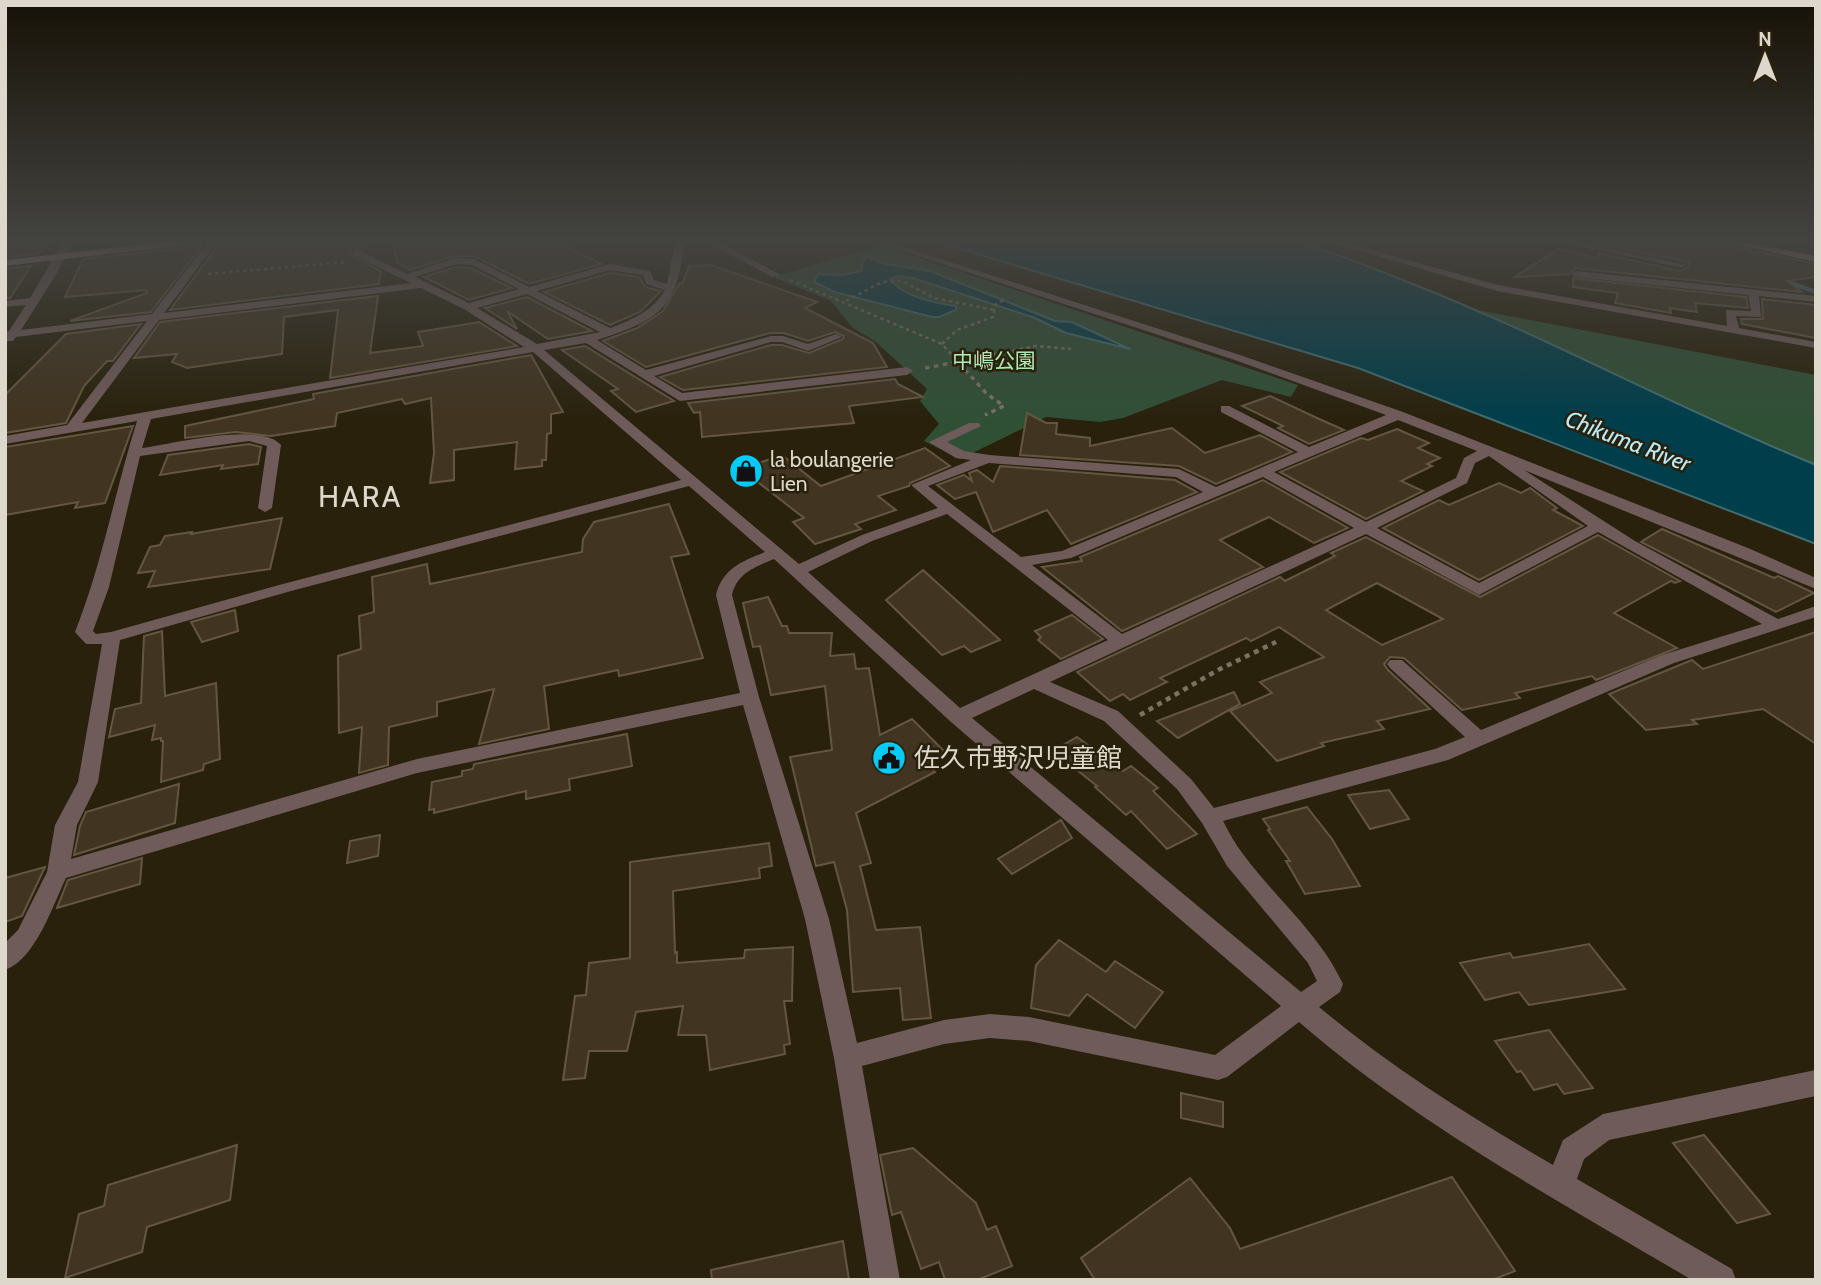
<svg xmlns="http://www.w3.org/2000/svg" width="1821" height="1285" font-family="Cabin,'Noto Sans JP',sans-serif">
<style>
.green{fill:#305036}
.water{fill:#003e4b;stroke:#426c71;stroke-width:2}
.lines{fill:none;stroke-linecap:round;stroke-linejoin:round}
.stream{stroke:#426c71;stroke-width:4.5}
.building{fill:#413420;stroke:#645642;stroke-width:2;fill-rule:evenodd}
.path-far2{stroke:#7a7362;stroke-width:2.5;stroke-dasharray:3.5 3.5;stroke-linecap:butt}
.path-far1{stroke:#7a7362;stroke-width:3.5;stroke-dasharray:4.5 4.5;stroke-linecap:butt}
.path{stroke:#7a7362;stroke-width:4.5;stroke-dasharray:5 5;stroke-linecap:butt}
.minor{fill:#6f5b5a;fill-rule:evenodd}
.major{fill:#bd9391;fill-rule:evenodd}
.labels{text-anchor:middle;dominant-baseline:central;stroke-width:5;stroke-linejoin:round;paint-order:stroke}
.far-park-label{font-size:21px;fill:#ade8b7;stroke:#29210c}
.far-poi-label{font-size:21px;fill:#ddd8cb;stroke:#29210c;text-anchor:start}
.far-water-label{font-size:23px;font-style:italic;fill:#b9ebf8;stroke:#29210c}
.poi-label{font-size:26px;fill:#ddd8cb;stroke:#29210c;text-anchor:start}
.quarter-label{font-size:30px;letter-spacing:2px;fill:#ddd8cb;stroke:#29210c}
</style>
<rect width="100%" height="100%" fill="#29210c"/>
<g class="green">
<path d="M881,245L1298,385L1291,397L1222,380L1123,418L1100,422L1046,417L960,459L924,441L939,424L920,401L927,389L876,342L853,328L831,301L773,277Z"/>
<path d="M1478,310L1816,375V465L1753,439Z"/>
</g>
<g class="water">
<path d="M937,242H1298C1339,254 1378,270 1418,286C1553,340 1681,410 1816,465V544L1358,368Z"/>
<path d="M867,256L881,263L930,271L1055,321L1072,322L1130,349L1066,333L1035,318L913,278L897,276L890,279C903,297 934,303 956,306V310L939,317H932L835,292L814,282L818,274L843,275L862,271V262Z"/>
</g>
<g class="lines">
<path class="stream" d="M1779,279L1816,292"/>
</g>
<g class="building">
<path d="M5,242H46L38,254L5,257Z"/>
<path d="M191,242H201L199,246H202L151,312L70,321L147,293L146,290L65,297L83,259L184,248Z"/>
<path d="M248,242H359L351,249L350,255L381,271L379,284L170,310L219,244Z"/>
<path d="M391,242H557L601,264L529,284L474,256H454L410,270L398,263Z"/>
<path d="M1600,242H1722L1724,245L1751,250L1748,253L1760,252L1816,264V277L1787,281L1802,292L1576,268L1569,274L1515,277L1558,249L1598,258V253L1681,271L1690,266L1688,262L1599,244Z"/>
<path d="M711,265L817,302L805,308L873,343L887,367L683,390L660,377L771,345H782L809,353L843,339L844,336L835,332L808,341L784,333H770L646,367L603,341L637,328L663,311L679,284L683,283L689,266Z"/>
<path d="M31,266L10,298H5V269Z"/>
<path d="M456,267L471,268L512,288L469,300L424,277Z"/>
<path d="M610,273L639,277L645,287L661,291L640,312L610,325L544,292Z"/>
<path d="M1573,278L1746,297L1748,308L1695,303L1697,312L1670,308L1671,313L1615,303L1618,293L1573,287Z"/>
<path d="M378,296L370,353L423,346L418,332L479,322L517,346L330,378L338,310L284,317L282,354L187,368L172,362L177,354L134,358L160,322Z"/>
<path d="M527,297L592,331L548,339L507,311L517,329L485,308Z"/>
<path d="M1762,299L1816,305V338L1742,324L1741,319H1763Z"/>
<path d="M141,324L113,361H107L84,386L66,423L5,433V395L66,334Z"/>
<path d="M585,346L674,401L636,412L611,391L618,389L562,350Z"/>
<path d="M531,355L563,412L551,414V433L547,434L546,460H542V466L515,469L517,442L454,450V480L430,483L434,453L431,398L405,404L402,399L337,413L335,426L271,436L236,432L185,438V426L314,399L313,394Z"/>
<path d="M895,379L898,384L923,397L849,406L854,423L702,437L700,412L694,413L688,403Z"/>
<path d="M1270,396L1317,418L1344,430L1309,444L1278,428L1283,426L1242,406Z"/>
<path d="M1027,413L1046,423H1057L1056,434L1090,438V446L1172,428L1205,453L1260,435L1292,452L1216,484L1179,466L1020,455Z"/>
<path d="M133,426L105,503L75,508L78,502L5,515V447Z"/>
<path d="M1397,429L1429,443L1418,448L1440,458L1427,464L1432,466L1401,481L1423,491L1366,519L1280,472L1361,438L1368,440Z"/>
<path d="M249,444L261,447L258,464L221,469L223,465L160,475L168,455Z"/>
<path d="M925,448L950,466L910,483L909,486L878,496L896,510L855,524L861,529L815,544L793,522L804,518L741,469L782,455L821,486Z"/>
<path d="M1000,466L1175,480L1197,492L1071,544L1047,510L993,532L976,492L955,499L937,485L964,475L972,481L969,473L977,470L993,482Z"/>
<path d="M1263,480L1348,528L1314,543L1269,517L1220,540L1263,567L1122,631L1042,567L1082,561L1080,557Z"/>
<path d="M1499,483L1521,493L1530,488L1557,508L1553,510L1583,526L1479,580L1383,528L1439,500L1449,505Z"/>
<path d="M669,504L689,554L671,557L703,658L619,676L618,670L544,686L549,729L479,744L494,689L437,702V716L389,727L388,765L359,773L362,727L339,733L338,656L361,649L359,616L374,612L372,577L427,564L430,584L582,552L583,539L594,522Z"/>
<path d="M282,518L270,569L148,587L155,571L138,573L150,547L160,545L165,536L192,532L191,534Z"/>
<path d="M1662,529L1774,578L1778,576L1814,593L1776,612L1641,542Z"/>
<path d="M1598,535L1680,581L1675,583L1671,581L1614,613L1677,648L1596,680L1592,676L1515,693L1520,698L1462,710L1404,658L1390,657L1384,664L1388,670L1430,709L1377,721L1384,729L1321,743L1324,746L1277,761L1230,711L1272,693L1260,682L1324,657L1279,627L1251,641L1246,638L1160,678L1167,682L1130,700L1123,694L1110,701L1077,672L1280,577L1285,581L1335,556L1331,553L1366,537L1480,597ZM1377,583L1443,619L1382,645L1326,610Z"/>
<path d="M923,570L1000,640L971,652L964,646L942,655L886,600Z"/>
<path d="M768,597L782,626H787L789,633H832L830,656L854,654L856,669L869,668L880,735L912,719L945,752L925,763L935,772L856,813L871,863L860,866L876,930L920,927L931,1018L903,1020L900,988L853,992L847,910L834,862L816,866L790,757L832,750L825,686L771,695L760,646L753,647L743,603Z"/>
<path d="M235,610L238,631L202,642L191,622Z"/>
<path d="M1072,615L1103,639L1061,659L1038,640L1041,637L1035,631Z"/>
<path d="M162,631L165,696L216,683L220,759L204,764L203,770L161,782L163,741H161V738L152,740L155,725L109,737L115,709L141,703L144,636Z"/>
<path d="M1816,632V744L1763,709L1692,720L1697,724L1646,730L1609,694L1692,660L1703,669Z"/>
<path d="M1234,692L1240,704L1178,738L1157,721Z"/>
<path d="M627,734L632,766L569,779L570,790L526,799V791L434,813V809L429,810L432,782L462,776V771L473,769L474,764Z"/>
<path d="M1077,737L1123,771L1131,766L1158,788L1153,791L1197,834L1167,849L1131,811L1126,815L1095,787L1097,786L1053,751Z"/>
<path d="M179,784L175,823L74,855L80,826L86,812Z"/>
<path d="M1389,790L1409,819L1370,829L1348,795Z"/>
<path d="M1307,807L1332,839L1360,886L1305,894L1286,861H1290L1268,830L1270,829L1263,819Z"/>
<path d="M1061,820L1072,838L1012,874L998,859Z"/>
<path d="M380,835L378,856L347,863L350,841Z"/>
<path d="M769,843L772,866L759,868L760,878L673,891L675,953L677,952V963L744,958L745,950L793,947L792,1001H784L790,1044L784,1045L785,1054L710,1070L706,1035H678L683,1006L636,1012L627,1051H589L585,1078L563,1080L575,996L586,995L589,963L630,958V862Z"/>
<path d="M142,858L140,884L57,908L68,880Z"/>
<path d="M45,867L22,916L5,922V878Z"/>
<path d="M1059,940L1106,972L1115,961L1163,992L1135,1028L1087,994L1069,1016L1031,1008L1036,965Z"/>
<path d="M1589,944L1625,989L1529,1005L1519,992L1485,1000L1460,963L1510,953L1513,958Z"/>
<path d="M1549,1030L1593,1088L1564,1094L1557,1084L1534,1090L1521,1071L1517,1072L1495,1041Z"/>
<path d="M1181,1093L1223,1102V1127L1181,1118Z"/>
<path d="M1704,1135L1770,1214L1737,1223L1673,1143Z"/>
<path d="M237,1145L230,1200L147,1227L142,1252L65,1278L79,1214L104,1206L108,1185Z"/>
<path d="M913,1148L976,1203L987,1230L996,1226L1012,1266L977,1280H945L939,1262L921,1269L901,1212L892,1215L880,1155Z"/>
<path d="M1452,1177L1515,1271L1492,1280H1095L1081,1258L1190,1178L1230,1228L1240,1249Z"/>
<path d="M843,1241L849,1280H712L711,1270Z"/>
</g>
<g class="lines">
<g class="path-far2">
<path d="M208,274L346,262"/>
<path d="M790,280L942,344L960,364"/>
<path d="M846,301L882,282L902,281L934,298L995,310"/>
<path d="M942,344L957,330L993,317L995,305L1005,299L1003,298"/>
<path d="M944,364L1036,346L1071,349"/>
</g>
<g class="path-far1">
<path d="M959,363L987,394L1004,406L985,415"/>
<path d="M925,368L952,363"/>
</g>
<path class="path" d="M1140,715L1218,670L1276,642"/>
<g class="minor">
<path d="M63,242H72L57,273L21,330L152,314L208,242H217L164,313L411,283L353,255V251L362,242H372L362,252L407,274L455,258L474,259L529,287L610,264L650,271L654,280L667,284L675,242H684C678,309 659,320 597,340L646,370L771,336H783L808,344L836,334L842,337L808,351L782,342H771L654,376L682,393L907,367L913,371L907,375L680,401L586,343L544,350L799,564L862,535L938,508L911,485L971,460L956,458L929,442L969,423H979L981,426L947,442L964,451L989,455L1179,469L1216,487L1298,452L1221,412V406H1229L1309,447L1386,415L1232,359L875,242H888L1240,355L1403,412L1748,548L1816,578V589L1524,470L1635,541L1778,619L1816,606V617L1674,663L1448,760L1223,821C1229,832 1235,844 1243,854C1276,899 1319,933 1343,984L1340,992L1319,1007C1392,1068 1472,1118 1553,1165L1563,1140L1603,1114L1816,1070V1096L1609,1140L1584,1159L1577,1179L1732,1269L1736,1280H1692C1557,1200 1418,1125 1299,1022L1227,1077L1218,1080L1029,1041L990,1038L944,1044L862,1066L900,1280H870L834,1058L805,919L743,705L417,773L66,878C53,905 35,960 5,970V943L18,930L47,872L55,825L78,782L102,644H86L75,632C102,564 115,491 137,421L5,444V436L67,425L147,321L16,337L13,341H5V332L9,331L26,305L5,307V301L30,298ZM456,264L472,265L519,289L469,303L415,277ZM610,270L643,275L646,284L665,290C653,311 632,320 610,328L537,291ZM421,288L464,309L524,347L82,423L159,320ZM527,294L600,332L537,344L477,308ZM533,352L681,480L279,585L111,632L96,634L93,631L109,587L140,456L249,441L267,446L258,508L265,512L272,508L281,445C261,421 172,444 142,448L151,419ZM1398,420L1477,451L1464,458L1456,478L1366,522L1274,472ZM1489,456L1588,526L1479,583L1377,528L1467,483L1475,463ZM989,463L1176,477L1203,492L1062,551L1021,557L928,486ZM1263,477L1354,528L1122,634L1032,565L1071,558ZM689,486L765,552C742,561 722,569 716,595L740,693L417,759L71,859L77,825L98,782L120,640L291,591ZM947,514L1108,640L960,708L808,572L872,541ZM1598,532L1762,624L1662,655L1481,730L1402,660H1390L1387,664L1390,668L1465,737L1435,749L1214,808L1191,779L1118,711L1050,682L1366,534L1479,595ZM774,559L951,722L1281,1006L1215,1055L1029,1017L990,1014L944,1020L857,1043L829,919L759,697L732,595C737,573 755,567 774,559ZM1034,689L1104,721L1177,789L1202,823L1227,866L1308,963L1317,981L1301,992L972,718Z"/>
<path d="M707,242H718L781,275L772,277Z"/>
<path d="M1329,242H1343L1498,285L1727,326L1726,310L1751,311L1748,295L1576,277L1571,274L1576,271L1816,296V302L1759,296L1761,317L1736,316L1739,328L1816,342V348L1497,291Z"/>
<path d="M1561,242H1578L1687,265L1682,268Z"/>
</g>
<g class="major">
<path d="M164,242H189L184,245L5,266V260Z"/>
<path d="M1725,242H1742L1816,256V262Z"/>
</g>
</g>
<linearGradient id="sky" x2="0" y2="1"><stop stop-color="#171207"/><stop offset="0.57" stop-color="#434340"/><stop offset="1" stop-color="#434340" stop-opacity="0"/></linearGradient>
<rect width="1821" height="421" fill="url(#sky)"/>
<defs>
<g id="shop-disc" transform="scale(1.75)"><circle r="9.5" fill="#05cbf9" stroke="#29210c"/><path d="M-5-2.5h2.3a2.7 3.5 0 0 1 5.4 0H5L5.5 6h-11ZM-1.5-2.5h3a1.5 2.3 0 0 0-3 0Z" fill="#111"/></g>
<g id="civic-disc" transform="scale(1.75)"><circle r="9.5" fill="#05cbf9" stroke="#29210c"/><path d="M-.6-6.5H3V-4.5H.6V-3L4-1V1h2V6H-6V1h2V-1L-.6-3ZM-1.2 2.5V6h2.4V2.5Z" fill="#111"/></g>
</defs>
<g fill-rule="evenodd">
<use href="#shop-disc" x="746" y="471"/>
<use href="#civic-disc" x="889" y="758"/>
</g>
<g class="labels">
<g class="far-park-label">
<text x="994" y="360">中嶋公園</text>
</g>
<g class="far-poi-label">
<text x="770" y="459">la boulangerie<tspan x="770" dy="24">Lien</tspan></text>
</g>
<g class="far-water-label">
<text transform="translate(1628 441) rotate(21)">Chikuma River</text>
</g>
<g class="poi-label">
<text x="914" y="758">佐久市野沢児童館</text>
</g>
<g class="quarter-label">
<text x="360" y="496">HARA</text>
</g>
</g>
<rect width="1821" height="1285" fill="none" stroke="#ddd8cb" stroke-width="14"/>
<g transform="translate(1765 56)" stroke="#29210c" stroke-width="5" paint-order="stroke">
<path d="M0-5L12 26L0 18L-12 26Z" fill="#ddd8cb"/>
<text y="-10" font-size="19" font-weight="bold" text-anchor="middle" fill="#ddd8cb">N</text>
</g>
</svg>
